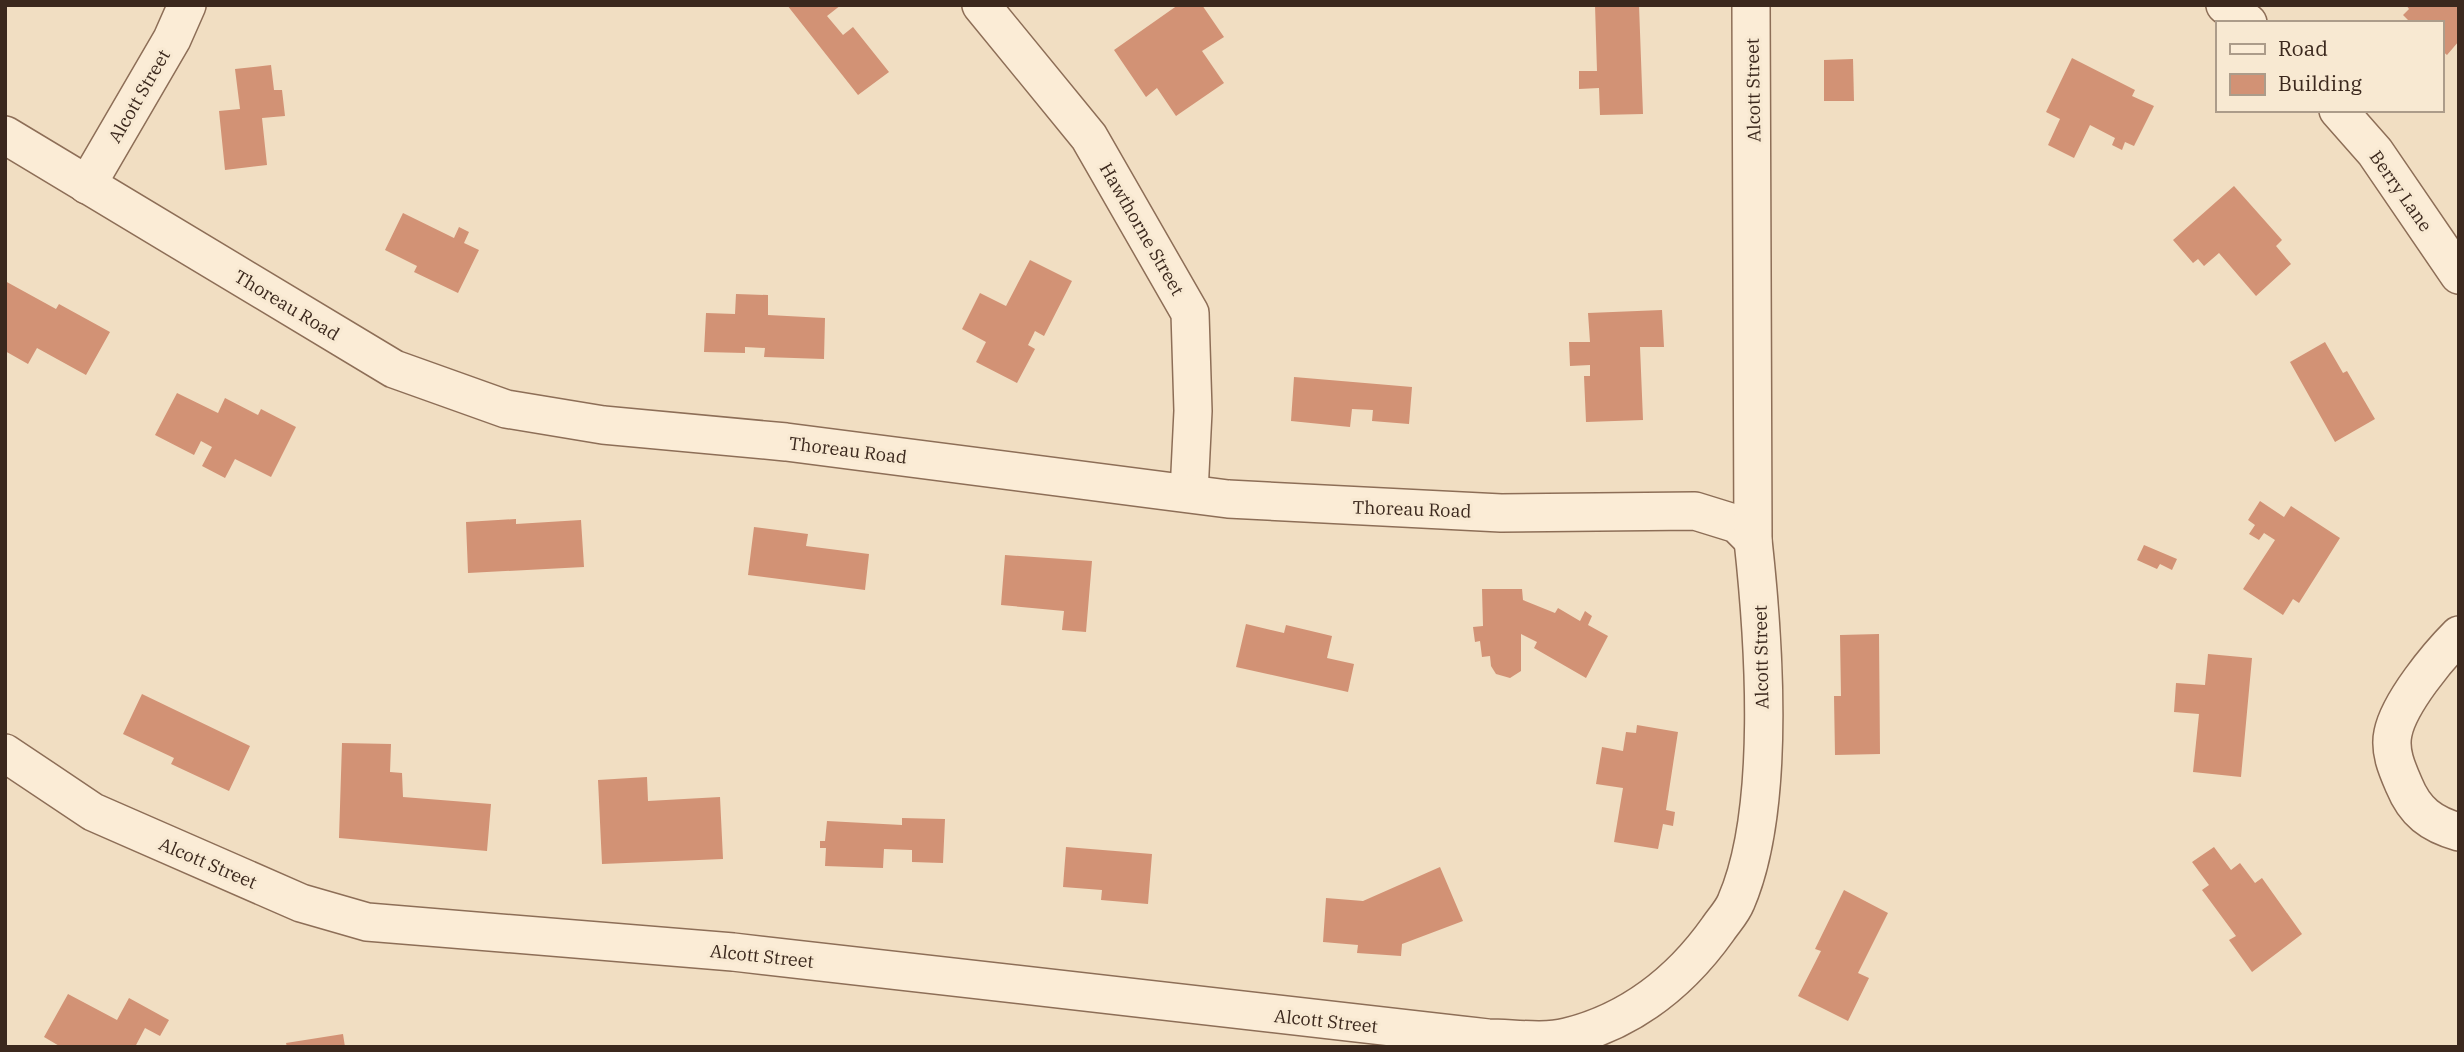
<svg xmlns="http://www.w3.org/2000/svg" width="2464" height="1052" font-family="'IBM Plex Serif',serif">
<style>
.building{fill:#d29275}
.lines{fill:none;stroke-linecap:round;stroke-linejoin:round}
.street-casing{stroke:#8d6e57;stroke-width:40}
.street{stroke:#fbecd6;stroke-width:37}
.labels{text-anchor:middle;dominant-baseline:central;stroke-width:6;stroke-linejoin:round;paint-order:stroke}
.street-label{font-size:18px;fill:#3b281d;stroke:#f8e9d2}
</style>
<rect width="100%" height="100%" fill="#f1dec2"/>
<g class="building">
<path d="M787,5H841L827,16L843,35L853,27L889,72L858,95Z"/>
<path d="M1178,5H1202L1224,37L1202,51L1224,83L1176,116L1157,88L1146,97L1114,50Z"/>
<path d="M1595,5H1639L1643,114L1600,115L1599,88L1579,89V71H1597Z"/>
<path d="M2406,5H2459V41L2447,55L2441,50V23H2411L2403,15L2409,9Z"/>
<path d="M2072,58L2135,90L2132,96L2154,106L2134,146L2125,142L2122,150L2112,145L2115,138L2090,125L2074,158L2048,145L2060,119L2046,112Z"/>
<path d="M1853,59L1854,101H1824V60Z"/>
<path d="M271,65L274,90H282L285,116L262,118L267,165L225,170L219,111L240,109L235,69Z"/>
<path d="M2234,186L2282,240L2276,246L2291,264L2256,296L2219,253L2204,266L2198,259L2193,263L2173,240Z"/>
<path d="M403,213L454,238L459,227L469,232L464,243L479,250L458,293L414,272L417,266L385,250Z"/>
<path d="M1030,260L1072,281L1044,336L1035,331L1028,345L1035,349L1017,383L976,362L986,342L962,329L980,293L1006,306Z"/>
<path d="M5,281L56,309L59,304L110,332L86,375L37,348L28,364L5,351Z"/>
<path d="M736,294L768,295V315L825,318L824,359L764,357L765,348L745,347V353L704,352L706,313L735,314Z"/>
<path d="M1662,310L1664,347H1640L1643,420L1586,422L1584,376H1590V365L1570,366L1569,342H1590L1588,313Z"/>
<path d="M2325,342L2343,373L2347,371L2375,419L2335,442L2290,362Z"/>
<path d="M1294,377L1412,387L1409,424L1372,421L1373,410L1352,409L1350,427L1291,421Z"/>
<path d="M177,393L218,413L225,398L258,415L261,409L296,427L271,477L235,459L225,478L202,466L212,447L201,441L194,455L155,435Z"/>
<path d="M2260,501L2284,517L2291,506L2340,538L2299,603L2293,599L2283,615L2243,589L2275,540L2264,533L2259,540L2249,534L2255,525L2248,520Z"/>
<path d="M516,519V524L581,520L584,567L468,573L466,522Z"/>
<path d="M754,527L808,534L806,546L869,554L865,590L748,575Z"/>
<path d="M2144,545L2177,559L2172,570L2160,564L2157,569L2137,560Z"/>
<path d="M1005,555L1092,561L1086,632L1062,630L1064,611L1001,605Z"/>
<path d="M1482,589H1522L1523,600L1555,613L1558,608L1580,621L1585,611L1592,616L1588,625L1608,636L1586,678L1534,648L1537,642L1521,634V671L1510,678L1496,674L1491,666L1490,656L1482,657L1480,641L1475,642L1473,627L1483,626Z"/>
<path d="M1246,624L1284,633L1286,625L1332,636L1327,658L1354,664L1348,692L1236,667Z"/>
<path d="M1879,634L1880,754L1835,755L1834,696H1841L1840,635Z"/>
<path d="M2208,654L2252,658L2241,777L2193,772L2199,714L2174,712L2176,683L2205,685Z"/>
<path d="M142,694L250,746L229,791L171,764L174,758L123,734Z"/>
<path d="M1637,725L1678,732L1666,810L1675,812L1673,826L1663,824L1658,849L1614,842L1623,788L1596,784L1602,747L1623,751L1626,732L1636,733Z"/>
<path d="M342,743L391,744L390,772L402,773L403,797L491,804L487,851L339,838Z"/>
<path d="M647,777L648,801L720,797L723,859L602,864L598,780Z"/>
<path d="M902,818L945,819L943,863L912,862V850L884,849L883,868L825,866L826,848H820V841H825L827,821L902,825Z"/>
<path d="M1066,847L1152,854L1148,904L1101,900L1102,890L1063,887Z"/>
<path d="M2214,847L2231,870L2240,863L2255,883L2262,878L2302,934L2252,972L2229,940L2236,936L2202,890L2209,885L2192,862Z"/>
<path d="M1440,867L1463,921L1402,944L1401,956L1357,953L1358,945L1323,942L1326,898L1363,901Z"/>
<path d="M1844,890L1888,913L1858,973L1869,978L1848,1021L1798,996L1821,951L1815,949Z"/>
<path d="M68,994L117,1020L129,998L169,1020L160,1036L145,1028L135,1047H61L44,1037Z"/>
<path d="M343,1034L345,1047H287L286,1043Z"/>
</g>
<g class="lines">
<g class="street-casing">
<g id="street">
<path d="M981,5L1089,137L1190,313L1193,411L1189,493"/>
<path d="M2225,5L2248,23"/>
<path d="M2338,110L2375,152L2459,275"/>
<path d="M5,135L394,369L506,409L603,425L786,442L1228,499L1501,513L1695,511L1737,524L1753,540"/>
<path d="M87,185L172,39L187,5"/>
<path d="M2459,635C2438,656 2399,703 2393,733C2389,751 2397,769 2404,785C2415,812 2431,824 2459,832"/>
<path d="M5,753L93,812L301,903L367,922L733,952L1488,1038C1512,1038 1543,1043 1567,1037C1631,1021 1681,981 1718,929C1724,920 1732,912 1736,902C1776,810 1764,640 1753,540L1751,5"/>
</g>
</g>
<use href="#street" class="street"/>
</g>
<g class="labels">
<g class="street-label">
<text transform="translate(1753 90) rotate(-91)">Alcott Street</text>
<text transform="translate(139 96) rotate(-60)">Alcott Street</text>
<text transform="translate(2401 191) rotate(55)">Berry Lane</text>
<text transform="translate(1142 229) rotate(60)">Hawthorne Street</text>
<text transform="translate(287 305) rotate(31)">Thoreau Road</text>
<text transform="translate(848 450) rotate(7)">Thoreau Road</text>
<text transform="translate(1412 509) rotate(2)">Thoreau Road</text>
<text transform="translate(1761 657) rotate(-91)">Alcott Street</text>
<text transform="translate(208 863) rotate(23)">Alcott Street</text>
<text transform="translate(762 956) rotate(6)">Alcott Street</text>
<text transform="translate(1326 1021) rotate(6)">Alcott Street</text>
</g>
</g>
<rect width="2464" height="1052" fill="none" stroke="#3b281d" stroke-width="14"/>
<rect x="2216" y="21" width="228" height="91" fill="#f8e9d2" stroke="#ac9c8a" stroke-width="2"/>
<rect x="2230" y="44" width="35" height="10" fill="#fbecd6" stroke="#ac9c8a" stroke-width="2"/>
<text x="2278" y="56" font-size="21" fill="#3b281d">Road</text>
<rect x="2230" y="74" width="35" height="21" fill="#d29275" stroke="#ac9c8a" stroke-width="2"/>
<text x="2278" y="91" font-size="21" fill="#3b281d">Building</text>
</svg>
